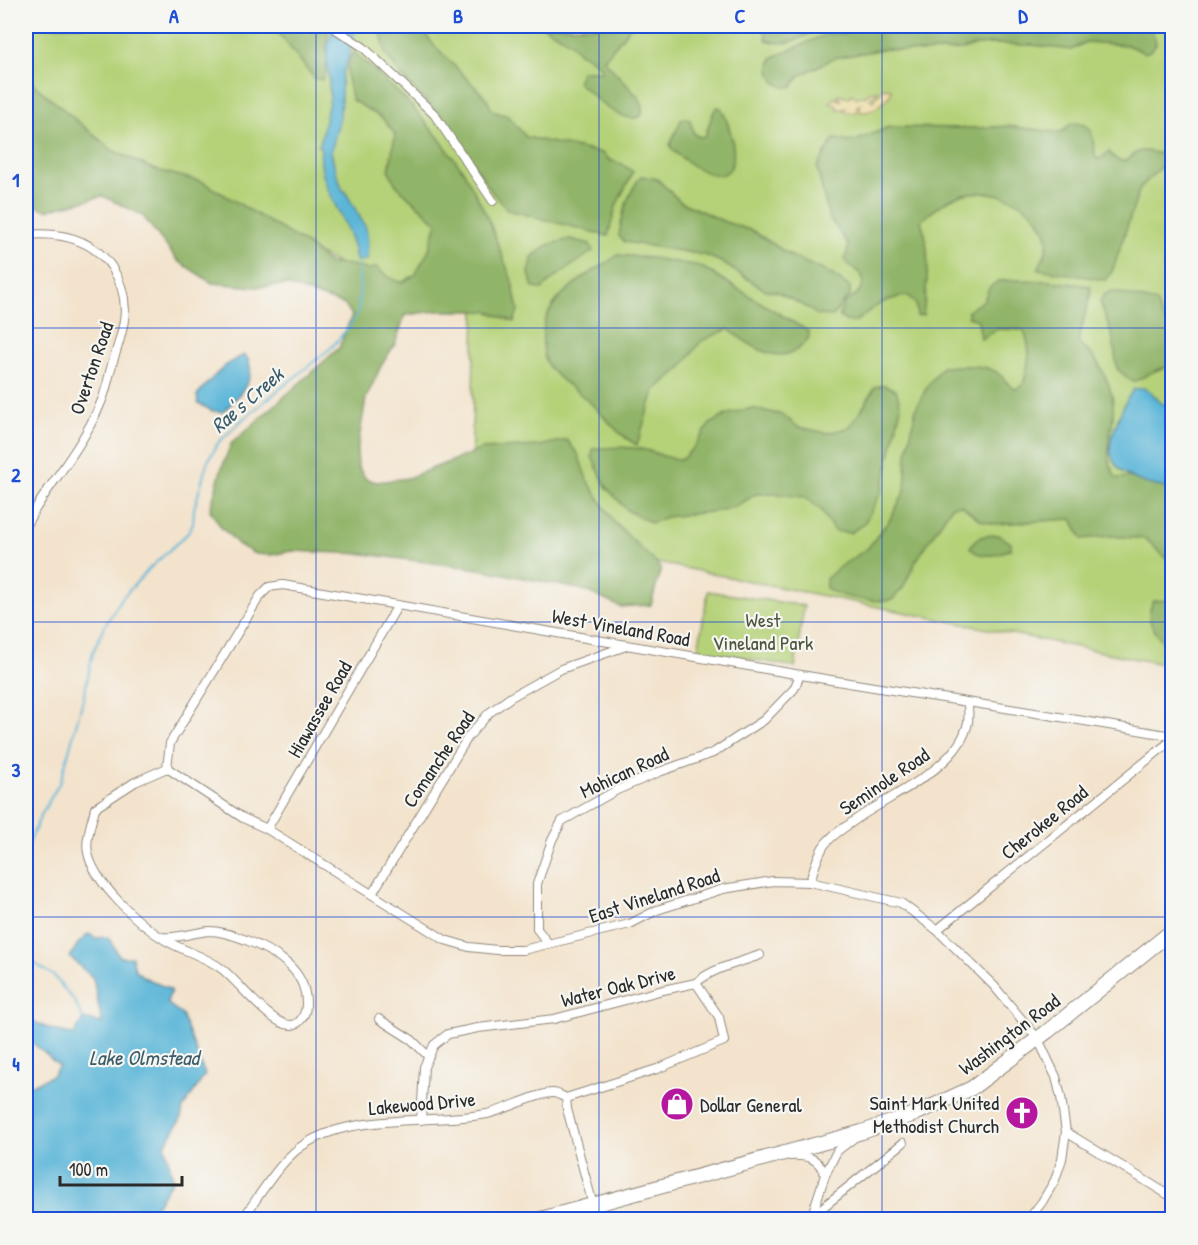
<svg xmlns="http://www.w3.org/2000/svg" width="1198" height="1245" font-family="'Patrick Hand',sans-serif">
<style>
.green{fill:#b5d278;stroke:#707e52;stroke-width:1.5}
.forest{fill:#90b468;stroke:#5e704a;stroke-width:1.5}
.sand{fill:#eeda9e;stroke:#8c8264;stroke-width:1.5}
.water{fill:#5ab5d8;stroke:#427082;stroke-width:1.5}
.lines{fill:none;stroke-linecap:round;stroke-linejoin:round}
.stream{stroke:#5ab5d8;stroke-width:2}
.street-casing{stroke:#8f877c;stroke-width:10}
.primary-casing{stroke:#8f877c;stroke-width:16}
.street{stroke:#fff;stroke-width:8}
.primary{stroke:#fff;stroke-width:14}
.grid{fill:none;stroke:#1d4ed8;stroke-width:1.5;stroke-opacity:0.55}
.labels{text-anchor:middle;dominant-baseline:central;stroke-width:4.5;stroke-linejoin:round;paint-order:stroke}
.street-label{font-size:20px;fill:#2b2b2b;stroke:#f6f6f2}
.park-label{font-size:20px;fill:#4e553e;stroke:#f6f6f2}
.poi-label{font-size:20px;fill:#2b2b2b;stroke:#f6f6f2;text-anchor:end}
.water-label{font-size:21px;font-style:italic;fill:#3b5b68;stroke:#f6f6f2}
.neatline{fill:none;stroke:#1d4ed8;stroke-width:2}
.grid-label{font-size:20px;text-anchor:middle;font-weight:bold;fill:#1d4ed8}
</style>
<rect width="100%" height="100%" fill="#f6f6f2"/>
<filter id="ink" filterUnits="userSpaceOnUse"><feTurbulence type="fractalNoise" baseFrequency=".0167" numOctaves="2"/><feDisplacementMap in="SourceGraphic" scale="12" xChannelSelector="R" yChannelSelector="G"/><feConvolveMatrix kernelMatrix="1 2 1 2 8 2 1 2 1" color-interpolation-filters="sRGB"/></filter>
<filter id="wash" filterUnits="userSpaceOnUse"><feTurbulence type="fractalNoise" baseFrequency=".008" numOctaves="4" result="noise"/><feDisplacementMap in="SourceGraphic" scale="24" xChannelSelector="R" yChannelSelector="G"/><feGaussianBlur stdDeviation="1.35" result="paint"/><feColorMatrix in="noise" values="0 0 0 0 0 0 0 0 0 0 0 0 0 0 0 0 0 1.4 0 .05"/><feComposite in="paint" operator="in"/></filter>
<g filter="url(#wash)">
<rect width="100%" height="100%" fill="#f3e3cc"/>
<g class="green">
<path d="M26,26H1172V666L470,525L475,305L396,294L216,200L26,143Z"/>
<path d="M708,591L804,606L795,667L698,650Z"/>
</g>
<g class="forest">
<path d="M273,26H321L328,32C325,47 330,67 322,80L314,78Z"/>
<path d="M380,26H420L432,43L487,99L492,111L508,116L526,137L602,153L610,160L622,164L633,172L616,206L608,236L508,210L492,192L448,124L403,78L385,53Z"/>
<path d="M542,26H630C624,38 612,48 604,60L639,98L643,107L641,116C621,126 593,95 577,82L582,71H602L601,67L586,55L580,54L570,42Z"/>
<path d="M765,26H823C803,37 789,48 766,40Z"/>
<path d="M851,26H1145L1153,32L1156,43L1152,50L1145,53L1127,45L1086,42L1071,50L1033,45L994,44L977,45L962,50L921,52L885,49L834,58L799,76L793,86C776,92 764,72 773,57L827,34H845Z"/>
<path d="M354,52L408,102L439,138L464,172L488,218L512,281L518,310L514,322L487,311H436L405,315L395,344L381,366L366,398L357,452L358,467L366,479L377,482L408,478L482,449L539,446L567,440L578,454L587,480L614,522L661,568L651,605L620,607L584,590L479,569L365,554L292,551L271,555L255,554L239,545L221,527L210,510L221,470L231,444L339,348L352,315L345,305L287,285L255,287L212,283L178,261L142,215L103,196L47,210L26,203V78L112,150L153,169L203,182L308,245L329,263L351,265L369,270L376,267L389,277L401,283L415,275L428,252L437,223L396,185L389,171L395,134L382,118L352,100C347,82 343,67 354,52Z"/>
<path d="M717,107L721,108C726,116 728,125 731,134C741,179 720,185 686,161C680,156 672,152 670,145L681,120L685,118L690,120L694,134L700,137L705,136L713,113Z"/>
<path d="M1072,123C1103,123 1088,148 1098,160L1109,152L1117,160L1124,161C1131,159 1134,152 1141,151C1152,150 1161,156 1172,154V163L1164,164L1140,188L1112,272L1105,280L1038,269C1043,260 1049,247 1047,238C1039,200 983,182 951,199C940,204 929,214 921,221C932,252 927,283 923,315L917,316L916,304L908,296C894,297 883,301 872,309C865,313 860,322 852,322C846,322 843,320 839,316L844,303C854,298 871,284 859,273C854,268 848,265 844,260L847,253L848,244L829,218L817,167L833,140L837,139L849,142L857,140L889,127L978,128L1007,126L1056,132L1063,131Z"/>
<path d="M641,176L657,179L681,202L725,222L753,231L793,257L829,273L850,287V296L844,301L833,316L817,315L808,308L778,292L765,290L721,262L705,255L625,242L619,236C622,214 627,195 641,176Z"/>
<path d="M570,239L590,244L593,251L554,278L542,289L533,288L529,273L533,256L548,245Z"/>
<path d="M618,255L652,258L700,266L808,331L809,337C785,372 754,348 728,329L701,341L681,368L654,391L637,445C616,434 604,415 586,399C573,387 554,378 546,362C543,357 544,350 543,344C538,298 586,277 618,255Z"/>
<path d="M1019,280L1050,281L1090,286L1091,292L1078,342C1081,349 1087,349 1091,354C1101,365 1109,382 1112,396C1118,428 1099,446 1116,478L1130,477L1172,489V564L1146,539L1111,536L1082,539L1072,519L995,524L980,520L961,505L952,506L916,561L903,588L892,600C875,603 839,598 826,588V579L838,568L868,548L890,519L905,491L907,453L916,408L928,385L942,367C958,366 984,363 998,373C1005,378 1004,383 1015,389L1023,385C1028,365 1033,349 1023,330L997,329L981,339L978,320L968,317V311L984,300L989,288L998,281Z"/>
<path d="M1111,291L1156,302L1161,315L1172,329V367C1160,366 1145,377 1133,382L1117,369L1113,339L1100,301L1104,295Z"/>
<path d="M884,385L896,390L901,407L882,491L864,524L850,533L834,531L821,510L804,497L777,494H756L737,506L718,511L666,517L652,523L628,511L607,488L592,457L593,449C609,447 630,446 646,450C661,454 665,459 682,459L694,447L710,424L728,414L752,408L783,415L798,427L827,433L848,428L864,406L875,387Z"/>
<path d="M999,535L1011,543V549C996,555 982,560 970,548C975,534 987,536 999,535Z"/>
<path d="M1172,600V651C1159,638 1141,620 1154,601Z"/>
</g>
<path class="sand" d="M883,88L891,89V94C883,102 871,116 859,111L861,104L857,106L856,113L844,112L846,108L838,110L837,106L830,103L834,98L842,101L838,97L839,95L848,98L852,94L857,98L860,96L865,97L868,93L877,90V92L870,99L873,101Z"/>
<g class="water">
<path d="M334,26H356L349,56L342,75L340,117L331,152L336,172L343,191H345L366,228L368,242L367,260L356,261C352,220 316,190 321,148L318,146L320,144L330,97L327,57L328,44Z"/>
<path d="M245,355C261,376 237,398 223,412L212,411L198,403L197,395C211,379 225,362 245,355Z"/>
<path d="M1144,388L1153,394L1162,404H1172V489C1152,486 1116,479 1111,454C1108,444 1114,432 1117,422C1122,410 1125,399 1134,389Z"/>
<path d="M88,934L96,938L108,937L120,957H132L135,970L144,977L171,990L167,1003L182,1015L205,1075L183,1108L181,1119L165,1145L173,1179L150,1215H145L141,1220L26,1219V1088L53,1075L59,1066L26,1037V1018L50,1029L74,1035L83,1019L102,1023L93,978L70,957L77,945Z"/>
</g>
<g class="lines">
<g class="stream">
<path d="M26,850L40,817L61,780L84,696L93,652L104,627L122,598L151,567L188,533L193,523L194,509L207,463L218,443L243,419L332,347L348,328L358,313L360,289L358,260"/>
<path d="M26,958L54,976L75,1002L83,1019"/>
</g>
</g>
</g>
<g filter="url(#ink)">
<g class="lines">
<g class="street-casing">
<g id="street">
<path d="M331,26L363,47L434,114L493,201"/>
<path d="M26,235C58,232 91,238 111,266C133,299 125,326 113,361C109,374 107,388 102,400C98,410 93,420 88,429C70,463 44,491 26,525"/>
<path d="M167,768L243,818L267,829L445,940L469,947L497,950H523L630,924L657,910L723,889L773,881L810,882L901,903L937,930L994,986L1038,1039L1056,1077L1061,1097L1066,1132L1062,1159L1055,1180L1042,1202L1028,1220"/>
<path d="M167,768L170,743L260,596L269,587L283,585C456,615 628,646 801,675C925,696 1049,714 1172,736"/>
<path d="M267,829L398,605"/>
<path d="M810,882C813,871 817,858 823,847C829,837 841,830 851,823C886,796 959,770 968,722C969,716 968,709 968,703"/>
<path d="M372,894L468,737L489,713L511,697L561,669L626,646"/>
<path d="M937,930L1172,740"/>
<path d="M161,937C177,939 194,932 210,931C222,931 235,936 246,940C275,952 307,969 306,1005C306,1013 301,1024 292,1025C272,1027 238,981 222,969C205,956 183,951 165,940C140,925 94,883 88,853C85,839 92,822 95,808L135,782L167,768"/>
<path d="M548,943L537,929V884L552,840L562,821L617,790L659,772L713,753L764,720L794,689L800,675"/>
<path d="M696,983C712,968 739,963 760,955"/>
<path d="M379,1019L412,1040L428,1056"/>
<path d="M421,1120L424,1067L434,1045L448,1034L478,1028L554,1019L663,990L696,983L719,1017L724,1041L657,1069L566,1098"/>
<path d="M1066,1132L1172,1197"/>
<path d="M790,1156C808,1155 819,1158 825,1175"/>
<path d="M812,1215L825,1175L837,1151L855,1137"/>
<path d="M242,1220C257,1199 271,1175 289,1157C334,1110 428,1125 487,1114C503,1111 540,1092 553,1093C557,1093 562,1096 566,1098L567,1109L593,1205"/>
<path d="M807,1220L903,1143"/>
</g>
</g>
<g class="primary-casing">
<path id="primary" d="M537,1220L862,1132L915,1114L972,1088L1048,1031L1172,931"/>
</g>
<use href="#street" class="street"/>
<use href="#primary" class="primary"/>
</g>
</g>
<path class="grid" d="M316,26V1220M599,26V1220M882,26V1220M26,328H1172M26,622H1172M26,917H1172"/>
<defs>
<g id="shop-disc" transform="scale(1.725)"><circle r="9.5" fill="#b5179e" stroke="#f6f6f2"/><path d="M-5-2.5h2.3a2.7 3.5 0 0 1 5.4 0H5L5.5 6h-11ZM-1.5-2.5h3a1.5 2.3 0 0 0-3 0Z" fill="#fff"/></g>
<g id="church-disc" transform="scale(1.725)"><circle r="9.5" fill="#b5179e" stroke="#f6f6f2"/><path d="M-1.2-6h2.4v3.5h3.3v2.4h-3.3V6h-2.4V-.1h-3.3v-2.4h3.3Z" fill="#fff"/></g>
</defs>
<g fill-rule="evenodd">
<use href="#shop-disc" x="677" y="1104"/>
<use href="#church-disc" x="1022" y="1113"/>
</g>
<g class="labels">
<g class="street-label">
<text transform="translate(91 368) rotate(-71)">Overton Road</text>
<text transform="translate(621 627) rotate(10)">West Vineland Road</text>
<text transform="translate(319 709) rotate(-60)">Hiawassee Road</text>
<text transform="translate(438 759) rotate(-56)">Comanche Road</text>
<text transform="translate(624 772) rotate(-25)">Mohican Road</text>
<text transform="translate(884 781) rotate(-34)">Seminole Road</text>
<text transform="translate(1044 822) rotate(-39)">Cherokee Road</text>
<text transform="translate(654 895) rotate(-18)">East Vineland Road</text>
<text transform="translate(618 986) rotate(-14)">Water Oak Drive</text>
<text transform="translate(1009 1034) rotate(-37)">Washington Road</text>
<text transform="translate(422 1103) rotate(-5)">Lakewood Drive</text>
</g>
<g class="park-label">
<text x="763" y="619">West<tspan x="763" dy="23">Vineland Park</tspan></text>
</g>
<g class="poi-label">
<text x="999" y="1102">Saint Mark United<tspan x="999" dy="23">Methodist Church</tspan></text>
<text x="700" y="1104" text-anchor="start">Dollar General</text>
</g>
<g class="water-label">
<text transform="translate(247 400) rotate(-41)">Rae's Creek</text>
<text x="144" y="1057">Lake Olmstead</text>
</g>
</g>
<rect width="1198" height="1245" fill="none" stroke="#f6f6f2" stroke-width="66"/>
<path d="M60 1176v9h122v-9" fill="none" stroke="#2b2b2b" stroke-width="3"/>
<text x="69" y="1176" font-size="18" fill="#2b2b2b" stroke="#f6f6f2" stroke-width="4.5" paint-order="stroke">100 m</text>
<rect x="33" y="33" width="1132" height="1179" class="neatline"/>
<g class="grid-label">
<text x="174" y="23">A</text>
<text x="458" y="23">B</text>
<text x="740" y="23">C</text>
<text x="1023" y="23">D</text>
<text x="16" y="187">1</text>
<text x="16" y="482">2</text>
<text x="16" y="777">3</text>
<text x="16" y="1071">4</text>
</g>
</svg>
